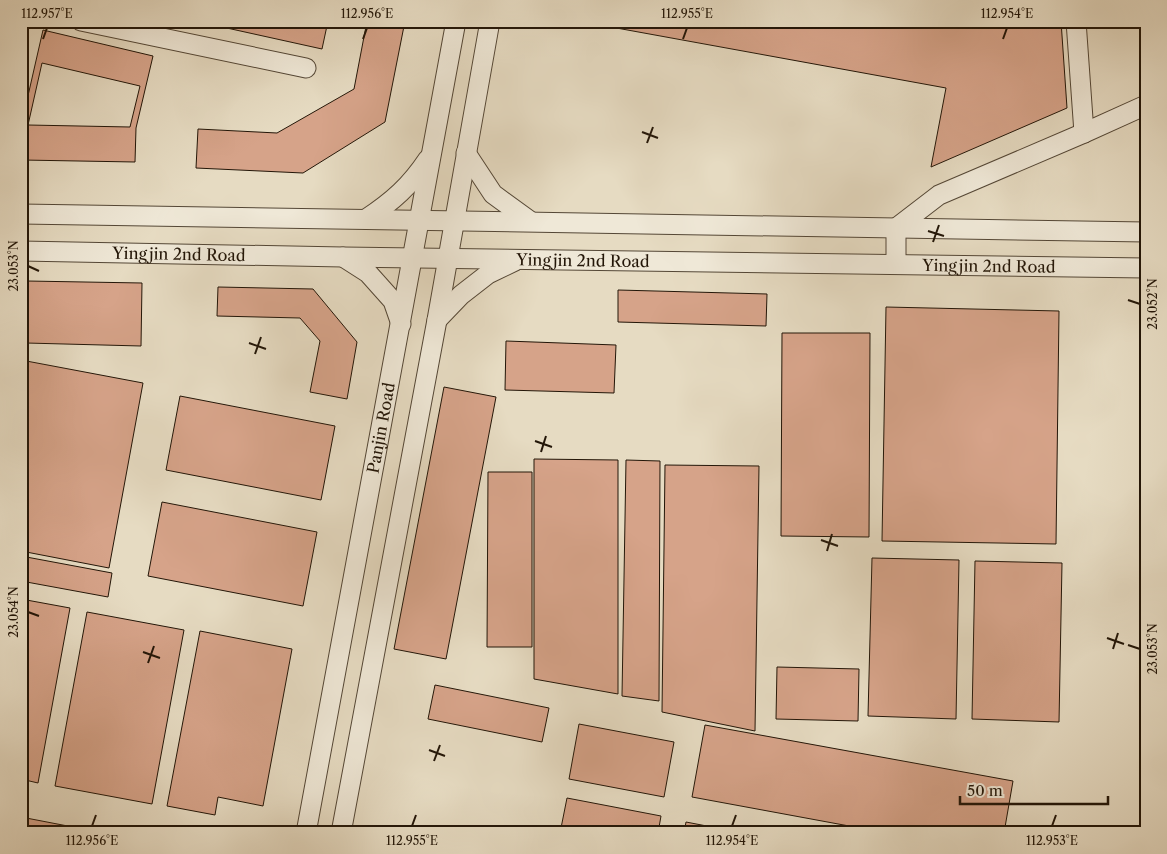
<svg xmlns="http://www.w3.org/2000/svg" width="1167" height="854" font-family="'Libre Caslon Text',serif">
<style>
.green{fill:#b0c198;stroke:#6a6c50}
.building{fill:#d6a389;stroke:#231608;fill-rule:evenodd}
.lines{fill:none;stroke-linecap:round;stroke-linejoin:round}
.minor-casing{stroke:#544736;stroke-width:21}
.minor{stroke:#efe8d7;stroke-width:19}
.ticks{fill:none;stroke:#231608;stroke-width:2}
.labels{text-anchor:middle;dominant-baseline:central;stroke-width:4;stroke-linejoin:round;paint-order:stroke}
.street-label{font-size:16px;fill:#231608;stroke:#efe8d7}
.neatline{fill:none;stroke:#231608;stroke-width:2}
.ticks-label{font-size:12px;text-anchor:middle;fill:#231608}
</style>
<rect width="100%" height="100%" fill="#e6dbc2"/>
<filter id="stains"><feTurbulence type="fractalNoise" baseFrequency=".004" numOctaves="4"/><feColorMatrix values="0 0 0 0 .2 0 0 0 0 .09 0 0 0 0 .02 0 0 0 .5 -.17"/></filter>
<radialGradient id="worn" r=".72"><stop offset=".6" stop-color="#630" stop-opacity="0"/><stop offset="1" stop-color="#630" stop-opacity=".3"/></radialGradient>
<path class="green" d="M1146,119V224H1141V121Z"/>
<g class="building">
<path d="M195,21H328L322,49Z"/>
<path d="M367,21H405L385,122L303,173L196,168L198,129L277,133L354,89Z"/>
<path d="M578,21H1061L1067,108L931,167L946,88Z"/>
<path d="M43,30L153,56L136,128L135,162L22,160V122ZM42,63L140,86L130,127L28,125Z"/>
<path d="M27,281L142,283L141,346L26,343Z"/>
<path d="M218,287L313,289L357,342L347,399L310,392L320,341L300,318L217,316Z"/>
<path d="M618,290L767,294L766,326L618,322Z"/>
<path d="M886,307L1059,311L1056,544L882,541Z"/>
<path d="M782,333H870L869,537L781,536Z"/>
<path d="M506,341L616,345L614,393L505,390Z"/>
<path d="M21,360L143,383L109,568L21,551Z"/>
<path d="M444,387L496,397L446,659L394,649Z"/>
<path d="M180,396L335,426L321,500L166,470Z"/>
<path d="M534,459L618,460V694L534,679Z"/>
<path d="M626,460L660,461L659,701L622,696Z"/>
<path d="M665,465L759,466L755,731L662,712Z"/>
<path d="M488,472H532V647H487Z"/>
<path d="M162,502L317,532L303,606L148,576Z"/>
<path d="M21,556L112,573L108,597L21,581Z"/>
<path d="M872,558L959,560L956,719L868,716Z"/>
<path d="M975,561L1062,563L1059,722L972,719Z"/>
<path d="M21,599L70,608L38,783L21,779Z"/>
<path d="M87,612L184,630L152,804L55,786Z"/>
<path d="M200,631L292,649L263,806L218,797L215,815L167,806Z"/>
<path d="M777,667L859,669L858,721L776,719Z"/>
<path d="M435,685L549,708L542,742L428,719Z"/>
<path d="M579,724L674,742L664,797L569,779Z"/>
<path d="M705,725L1013,781L1004,833H887L692,797Z"/>
<path d="M567,798L661,816L658,833H560Z"/>
<path d="M21,817L104,833H21Z"/>
<path d="M686,822L743,833H684Z"/>
</g>
<g class="lines">
<g class="minor-casing">
<g id="minor">
<path d="M81,21L306,68"/>
<path d="M1076,21L1084,133"/>
<path d="M466,153L493,194L530,221"/>
<path d="M21,214L1146,232"/>
<path d="M366,219C393,201 410,186 428,159"/>
<path id="s1" d="M21,251L343,257L1146,268"/>
<path d="M343,257L368,273L393,301L401,324"/>
<path d="M896,264V228L939,195L1084,133L1146,105"/>
<path d="M437,320L461,295L488,274L515,261"/>
<path id="s2" d="M306,833L456,21"/>
<path d="M341,833L437,320L490,21"/>
</g>
</g>
<use href="#minor" class="minor"/>
</g>
<path class="ticks" d="M43,39L47,28M363,39L367,28M683,39L687,28M1003,39L1007,28M642,132L658,138M647,143L653,127M928,231L944,236M933,242L939,225M28,266L39,271M1128,300L1140,304M249,343L266,349M255,354L261,337M535,441L552,447M541,452L546,436M821,540L838,546M827,551L832,534M28,612L39,616M1107,638L1124,644M1128,645L1140,649M1113,649L1118,633M143,652L160,658M148,663L154,646M429,750L445,756M434,761L440,745M92,826L96,815M412,826L416,815M732,826L736,815M1052,826L1056,815"/>
<g class="labels">
<g class="street-label">
<text stroke="none"><textPath href="#s1" startOffset="158">Yingjin 2nd Road</textPath></text>
<text stroke="none"><textPath href="#s1" startOffset="562">Yingjin 2nd Road</textPath></text>
<text stroke="none"><textPath href="#s1" startOffset="968">Yingjin 2nd Road</textPath></text>
<text stroke="none"><textPath href="#s2" startOffset="412">Panjin Road</textPath></text>
</g>
</g>
<rect width="1167" height="854" fill="none" stroke="#e6dbc2" stroke-width="55"/>
<path d="M960 796v8h148v-8" fill="none" stroke="#231608" stroke-width="2.5"/>
<text x="967" y="796" font-size="15" fill="#231608" stroke="#efe8d7" stroke-width="4" paint-order="stroke">50 m</text>
<rect x="28" y="28" width="1112" height="798" class="neatline"/>
<g class="ticks-label">
<text x="47" y="18">112.957°E</text>
<text x="367" y="18">112.956°E</text>
<text x="687" y="18">112.955°E</text>
<text x="1007" y="18">112.954°E</text>
<text transform="translate(14 266) rotate(-90)" y="4">23.053°N</text>
<text transform="translate(1153 304) rotate(-90)" y="4">23.052°N</text>
<text transform="translate(14 612) rotate(-90)" y="4">23.054°N</text>
<text transform="translate(1153 649) rotate(-90)" y="4">23.053°N</text>
<text x="92" y="845">112.956°E</text>
<text x="412" y="845">112.955°E</text>
<text x="732" y="845">112.954°E</text>
<text x="1052" y="845">112.953°E</text>
</g>
<rect width="100%" height="100%" filter="url(#stains)"/>
<rect width="100%" height="100%" fill="url(#worn)"/>
</svg>
